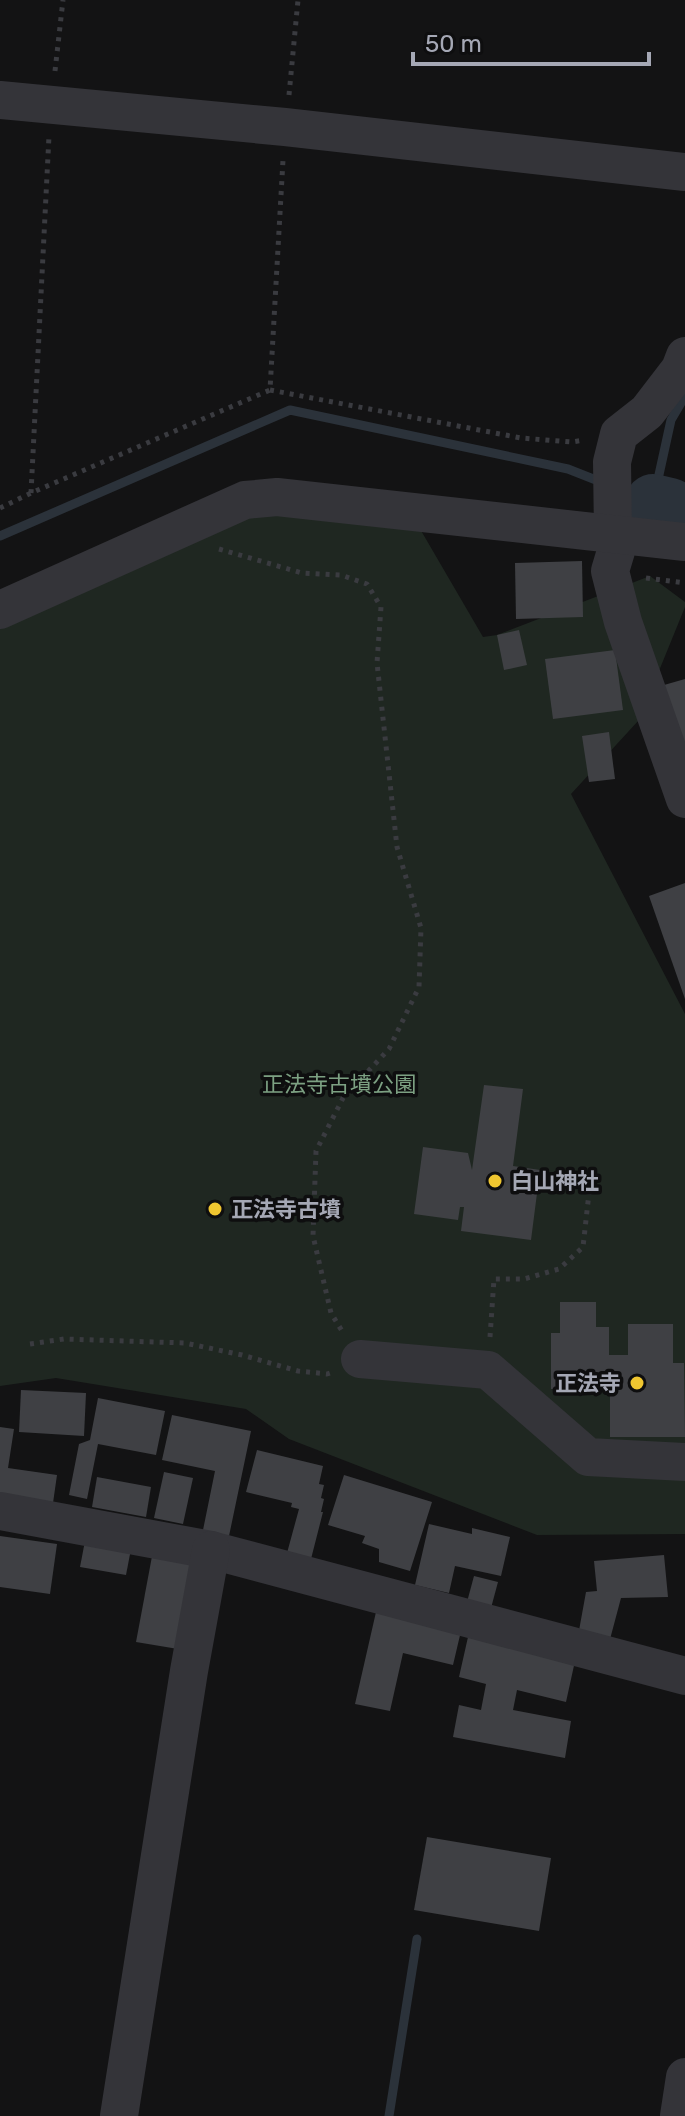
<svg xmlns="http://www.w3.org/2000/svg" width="685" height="2116" font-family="Rubik,'Noto Sans JP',sans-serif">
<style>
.green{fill:#1f2721}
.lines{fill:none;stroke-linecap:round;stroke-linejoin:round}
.stream{stroke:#2b323a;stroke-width:9}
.river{stroke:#2b323a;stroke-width:56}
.building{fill:#3f4044}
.path{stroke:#3a3b40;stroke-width:5;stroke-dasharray:4 6;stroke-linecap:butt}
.minor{stroke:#343439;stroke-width:38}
.poi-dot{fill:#efc630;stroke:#0e0e0f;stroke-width:3}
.labels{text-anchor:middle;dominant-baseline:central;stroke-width:7;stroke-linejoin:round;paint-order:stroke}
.park-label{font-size:22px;fill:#7ca082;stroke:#0e0e0f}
.poi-label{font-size:22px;font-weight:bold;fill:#a5a8b5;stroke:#0e0e0f;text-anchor:start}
</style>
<rect width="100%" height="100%" fill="#131314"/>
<path class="green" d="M245,500L409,510L483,637L497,635L650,576L685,602V607L639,720L571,794L685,1014V1534L537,1535L289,1439L246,1409L56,1378L0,1386V610Z"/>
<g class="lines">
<g class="stream">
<path d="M623,490L653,502L671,420L685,396"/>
<path d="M682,517H685"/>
<path d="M0,536L290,410L568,469L601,482"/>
<path d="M389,2116L417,1939"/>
</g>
<path class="river" d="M653,502L670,506L685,520"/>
</g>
<g class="building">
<path d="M582,561L583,617L516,619L515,563Z"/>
<path d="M519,630L527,665L504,670L497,635Z"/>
<path d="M615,650L623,710L553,719L545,659Z"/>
<path d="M685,679V756L664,685Z"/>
<path d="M609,732L615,779L589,782L582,736Z"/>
<path d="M685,883V999L649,896Z"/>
<path d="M484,1085L523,1089L513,1166L540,1170L531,1240L461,1231L464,1207H460L458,1220L414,1214L423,1147L468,1153L472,1170Z"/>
<path d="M560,1302H596V1327H609V1355H628V1324H673V1363H684L685,1437H610V1388L551,1389V1333H560Z"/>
<path d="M21,1390L86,1393L84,1436L19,1432Z"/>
<path d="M98,1398L165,1411L156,1455L98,1444L87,1499L69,1495L79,1444L90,1440Z"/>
<path d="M172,1415L251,1431L229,1536L203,1530L215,1471L162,1460Z"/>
<path d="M0,1427L14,1429L8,1468L57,1475L53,1503L0,1495Z"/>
<path d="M257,1450L323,1466L319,1484L324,1485L321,1498L324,1499L321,1512H323L311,1559L287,1553L299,1509L291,1507L292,1503L246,1492Z"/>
<path d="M164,1472L193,1478L183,1524L154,1518Z"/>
<path d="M344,1475L432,1502L410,1571L379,1562V1549L362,1543L365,1536L328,1525Z"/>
<path d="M97,1477L151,1487L146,1517L92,1507Z"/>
<path d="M429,1524L472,1534V1528L510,1537L501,1576L455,1566L449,1593L415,1585Z"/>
<path d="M0,1536L57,1544L50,1594L0,1587Z"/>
<path d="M85,1541L131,1549L126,1575L80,1567Z"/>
<path d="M153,1551L194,1558L178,1649L136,1642Z"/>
<path d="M664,1555L668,1597L621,1598L609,1643L578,1636L586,1592L597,1591L594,1561Z"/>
<path d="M474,1576L498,1582L491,1608L467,1602Z"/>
<path d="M376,1612L461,1631L453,1665L403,1653L390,1711L355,1704Z"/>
<path d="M468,1637L575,1661L566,1702L517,1690L513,1710L571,1721L565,1758L453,1737L459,1705L481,1710L486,1684L459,1677Z"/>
<path d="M427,1837L551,1858L539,1931L414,1910Z"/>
</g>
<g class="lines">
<g class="path">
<path d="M55,71L63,0"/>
<path d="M289,95L298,0"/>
<path d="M270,390L521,438L572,442L584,440"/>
<path d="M31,493L49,136"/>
<path d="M0,508L31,493L270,390L283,160"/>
<path d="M219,549L302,573L341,575L367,584L381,607L377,663L397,847L421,928L419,987L389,1049L343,1098L316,1151L313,1236L331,1313L342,1331"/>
<path d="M646,578L685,583"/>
<path d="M490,1337L494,1279H524L559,1269L583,1247L589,1193"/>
<path d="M30,1344L64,1339L185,1343L242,1355L298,1371L327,1374L330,1373"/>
</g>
<g class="minor">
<path d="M0,100L285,127L685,172"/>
<path d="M685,356L680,369L647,412L619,434L612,462L613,534L616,551L610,571L623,622L685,799"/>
<path d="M0,610L245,500L277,497L685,542"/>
<path d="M360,1359L488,1370L588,1457L685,1462"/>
<path d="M0,1511L211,1550L685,1676"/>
<path d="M119,2116L189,1671L211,1550"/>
<path d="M679,2116L685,2077"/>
</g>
</g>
<g class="poi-dot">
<circle cx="495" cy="1181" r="8"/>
<circle cx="215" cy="1209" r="8"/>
<circle cx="637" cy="1383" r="8"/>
</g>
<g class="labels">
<g class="park-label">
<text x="339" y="1084">正法寺古墳公園</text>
</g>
<g class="poi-label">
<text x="511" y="1181">白山神社</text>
<text x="231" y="1209">正法寺古墳</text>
<text x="621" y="1383" text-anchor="end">正法寺</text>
</g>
</g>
<path d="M413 52v12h236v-12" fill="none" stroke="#a5a8b5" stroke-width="4"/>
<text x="425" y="52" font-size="24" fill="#a5a8b5" stroke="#0e0e0f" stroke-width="6" paint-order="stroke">50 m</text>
</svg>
